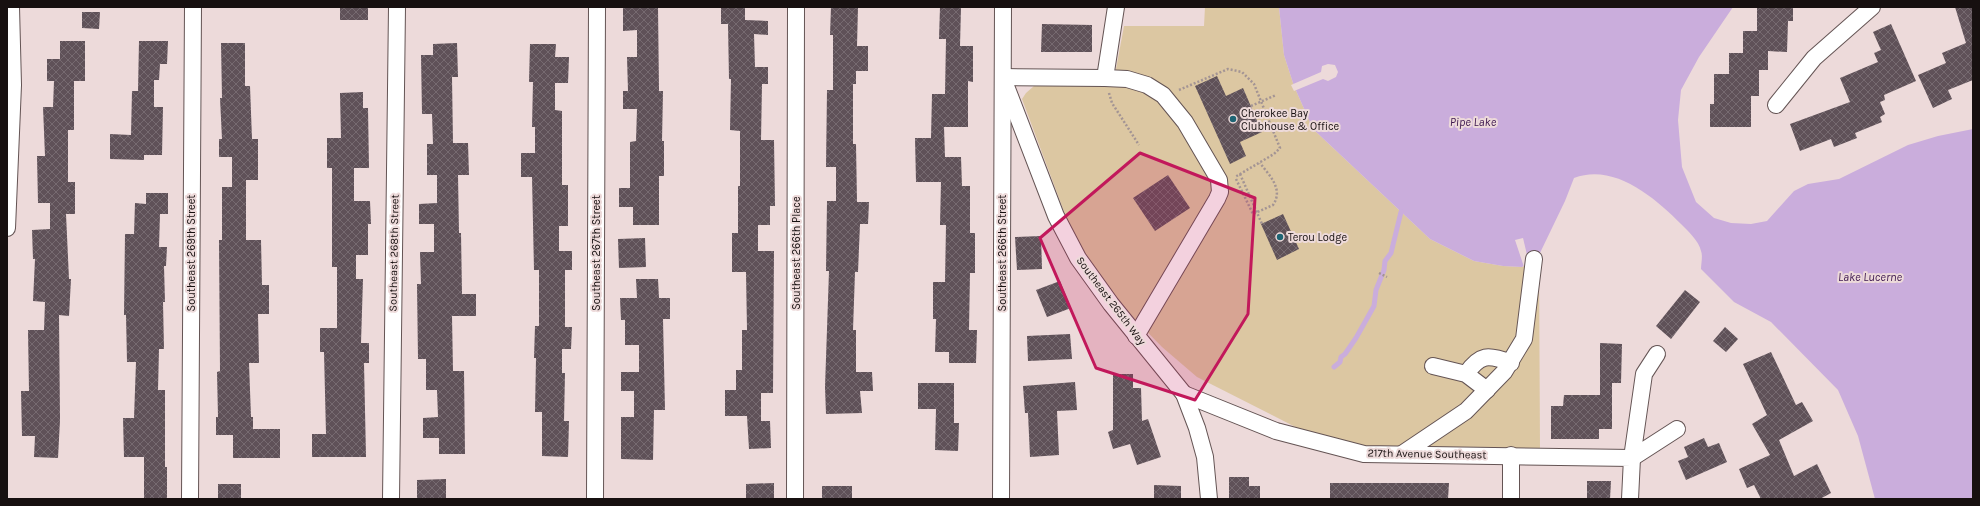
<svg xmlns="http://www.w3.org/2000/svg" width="1980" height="506" font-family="Karla,sans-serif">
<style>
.green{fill:#dcc7a2}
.water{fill:#caaddc}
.pier{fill:#eddada}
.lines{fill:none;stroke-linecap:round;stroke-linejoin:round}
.stream{stroke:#caaddc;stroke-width:5}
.building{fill:url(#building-cross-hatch)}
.minor-casing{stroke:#645454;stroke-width:18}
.path{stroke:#a39494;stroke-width:2.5;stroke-dasharray:2 2;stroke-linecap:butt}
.minor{stroke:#fff;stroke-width:16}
.marked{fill:#c2185b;fill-opacity:0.2;stroke:#c2185b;stroke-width:3;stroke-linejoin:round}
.poi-dot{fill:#1e6474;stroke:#eddada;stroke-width:1.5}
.labels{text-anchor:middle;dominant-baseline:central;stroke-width:4;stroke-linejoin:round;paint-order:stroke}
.poi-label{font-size:11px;fill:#171010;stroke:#eddada;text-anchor:start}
.street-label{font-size:11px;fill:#171010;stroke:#eddada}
.water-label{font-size:12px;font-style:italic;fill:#3c164e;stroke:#eddada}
</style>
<defs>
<pattern id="building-cross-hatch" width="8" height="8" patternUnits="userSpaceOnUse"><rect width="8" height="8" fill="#5f5158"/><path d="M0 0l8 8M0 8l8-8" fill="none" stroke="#766a70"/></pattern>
</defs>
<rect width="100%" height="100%" fill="#eddada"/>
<path class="green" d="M1205,7H1279L1284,55L1294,86L1313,129L1430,239L1474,261L1503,266L1522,267L1539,255L1540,451H1366L1321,440L1197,377L1162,347L1105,289L1069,225L1022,99L1026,93L1034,86L1113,85L1124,26H1204Z"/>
<path class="water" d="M1279,7H1733L1699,57L1681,90L1678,120L1682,167L1696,202L1714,218L1731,223L1751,224L1767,221L1794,191L1808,184L1839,179L1908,145L1938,136L1973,129V499H1875L1858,436L1838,390L1771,322L1734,302L1701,269C1701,264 1703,256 1701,251C1699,241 1688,231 1681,224C1654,197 1614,163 1574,178L1565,201L1539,255L1522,267L1503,266L1474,261L1430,239L1313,129L1294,86L1284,55Z"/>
<g class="pier">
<path d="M1328,64L1335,65L1338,72L1336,77L1328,81L1323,79L1294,91L1291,85L1321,72L1322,66Z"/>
<path d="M1523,238L1528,259V265L1524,267L1515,240Z"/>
</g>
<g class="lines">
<path class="stream" d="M1334,367L1340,362L1341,357L1345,354L1356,338L1374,306L1376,290L1384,270L1385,261L1391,253L1401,212"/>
</g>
<g class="building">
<rect x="340" y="7" width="28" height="13"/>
<path d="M623,7H658L659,91H663L662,141H664V176H659V225H633V207H619V188H630V142L636,141L637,109H623V91H628L627,57H637V30L623,31Z"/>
<path d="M721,7H745V20L768,21V35L754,34L755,67H768V84H762L761,140H774L775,206H770V225H758V251H774L773,393H761V421H770L771,448L749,449L747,416H725V390H736V370H742V330H747L746,272H732V233H738V186H740V131L730,130L731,79H729L728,24H721Z"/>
<path d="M831,7H858L857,46H868V71H856V84H853V144H856L857,202H869L868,224H860L858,272H855L853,330H856V372H872L873,391H860L862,413L826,414L825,387L829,271H826L827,201H836V167H826L827,90H833V35H830Z"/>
<path d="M940,7H961L960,46H973V82L968,81V127H944L945,157H961L962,186H970V233H975V273H970L969,330H977L976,363H949V352H935L936,319H933V282H945L946,225H940L941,182H916L915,138H931L932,94H945L946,39H939Z"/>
<path d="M1757,7H1793V21H1788L1787,52L1768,51V70H1759V96H1751V127H1710V104H1714V74H1729V53H1743V31H1757Z"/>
<path d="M1955,7H1973V80L1948,90L1952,99L1933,108L1918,75L1946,63L1942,53L1966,43Z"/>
<path d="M82,12H100L99,29L82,28Z"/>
<path d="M1042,24L1092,25V52H1041Z"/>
<path d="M1891,24L1916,81L1884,95L1885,100L1880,102L1885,114L1880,117L1882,122L1855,133L1857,138L1834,147L1831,139L1800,151L1790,124L1850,102L1840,78L1878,62L1874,53L1881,50L1873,32Z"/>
<path d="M60,41H85V81H74V130H68V182H75V214H66L69,279H71L69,316L59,315L60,420L58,458L34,457L35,436H22L21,391H29L28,330H44L45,302L33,301L35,259H33L32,230L50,229V203H38L37,156H45L43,107H53L54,81H47V59H60Z"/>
<path d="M139,41H168L167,64H160L159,80H154V107H163L162,155H144V160L110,159V134L131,135L132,91H138Z"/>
<path d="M221,43H245V86H250L252,139H258V180H246V240H261L262,285H269V314H258L259,363H249L251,417H253V429H280V458H233V435H216V417H218L217,372L220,371L219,240H222V187H232V157H219V139H222L220,98H222Z"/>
<path d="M457,43L458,77H452L453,143H468L469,175H458L459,233H461L462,294H476V316H452L453,371H464L465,454H439V438H423V418L438,417L437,390H426V359H418L417,284H421L420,252H434V224H419V204L437,203V175H427V144H433L432,114H422L421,55H433V44Z"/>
<path d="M530,44H556L555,57H569L568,83H555V110L562,111V185H568V226H559V251H572V270H565V327H572L571,349H562V373H565L564,421H569L568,457L542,456V412H535L536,358H534L535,326H539V270H534L532,177H521V153H535V127H532L533,82H529Z"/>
<path d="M1217,76L1226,96L1243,88L1262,132L1240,142L1246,156L1230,164L1195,86Z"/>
<path d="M363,92V108H368L369,168H354V201H370L371,224H368V255H356V279H363L361,343H369V363H364L366,457H312V434H326L324,352H320V328H337V267H332V168H327V138H341L340,93Z"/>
<path d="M1168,175L1190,208L1155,231L1133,198Z"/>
<path d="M146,193H168V214H160L159,247H167L166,266H164L165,302H163L164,349H159L158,390H165V467H167V499H144V457H124L123,418H134L136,362H127L126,315H124L125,234H134L135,203L146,204Z"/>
<path d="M1283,214L1299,249L1277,260L1261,224Z"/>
<path d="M1041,236L1042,269L1017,270L1015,237Z"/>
<path d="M645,238L646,267L619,268L618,239Z"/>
<path d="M636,279H658L659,298H670V319H663L665,410H654L653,460L621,459V417H634V391H621V372H639V345H625V320H621L620,298H637Z"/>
<path d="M1060,281L1071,308L1047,317L1036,290Z"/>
<path d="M1685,290L1700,302L1671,339L1656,326Z"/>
<path d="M1725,327L1738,339L1726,352L1713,341Z"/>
<path d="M1070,334L1072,359L1028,361L1027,336Z"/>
<path d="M1600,343L1622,344L1621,383H1612V429H1599V439H1551V406H1563L1564,395H1600Z"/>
<path d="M1771,352L1796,405L1802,402L1813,421L1779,440L1794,476L1817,464L1831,493L1820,499H1761L1754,485L1747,488L1739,469L1770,455L1752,424L1767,415L1743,364Z"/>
<path d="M1113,374H1133V388H1141L1142,421L1148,419L1161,457L1137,465L1130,444L1113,449L1108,432L1113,430Z"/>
<path d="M1075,382L1077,410L1057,411L1059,455L1030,457L1028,413H1025L1023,386Z"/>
<path d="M918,383H954V423H959L958,451L935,450L936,409H918Z"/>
<path d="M1704,438L1708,447L1719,443L1727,462L1686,480L1678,461L1688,457L1684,447Z"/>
<path d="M1229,477H1249V486H1260V499H1229Z"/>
<path d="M446,479V499H417V480Z"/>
<path d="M1587,481H1611L1610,499H1587Z"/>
<path d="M774,483V499H746V484Z"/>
<path d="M1330,483H1449L1448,499H1330Z"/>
<rect x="218" y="484" width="23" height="15"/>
<path d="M1154,485L1181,486V499H1154Z"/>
<rect x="822" y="486" width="30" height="13"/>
</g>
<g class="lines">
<g class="minor-casing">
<g id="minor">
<path d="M1003,77L1105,78L1127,79L1147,85L1163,95L1185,122L1219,180L1220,192L1217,199L1136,336"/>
<path d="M1105,78L1116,7"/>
<path d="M1006,86L1056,216L1078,258L1111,304L1184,394L1197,428L1205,457L1209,499"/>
<path d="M1776,105L1814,58L1872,7"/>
<path d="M7,228L13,85L11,7"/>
<path d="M1657,354L1644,374L1632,458L1677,429"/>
<path d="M1433,366L1466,374L1487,390"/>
<path d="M1466,374C1480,354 1488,354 1511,363"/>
<path d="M1184,394L1276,431L1364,454L1632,458L1630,499"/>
<path d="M1402,454L1466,411L1504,372L1524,339L1534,259"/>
<path d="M1511,455V499"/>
<path d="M190,499L193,7"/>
<path d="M391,499L397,7"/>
<path d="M595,499L597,7"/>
<path d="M795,499L796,7"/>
<path d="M1001,499L1003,7"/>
</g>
</g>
<g class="path">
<path d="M1179,90L1228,69L1242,72L1254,84L1280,148L1274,154L1235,177"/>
<path d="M1109,93L1112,103L1139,145"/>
<path d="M1251,106L1276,95"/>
<path d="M1240,174L1262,224"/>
<path d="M1236,179L1253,214L1273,205C1284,189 1269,175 1260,163"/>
<path d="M1379,273L1387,277"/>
</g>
<use href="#minor" class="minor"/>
</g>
<path class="marked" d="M1140,153L1255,198L1248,314L1195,400L1096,368L1040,238Z"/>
<g class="poi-dot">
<circle cx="1233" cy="119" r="4"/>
<circle cx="1280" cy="237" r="4"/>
</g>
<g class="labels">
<g class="poi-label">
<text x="1241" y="113">Cherokee Bay<tspan x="1241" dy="13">Clubhouse &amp; Office</tspan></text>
<text x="1288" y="237">Terou Lodge</text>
</g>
<g class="street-label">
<text transform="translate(191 253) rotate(-90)">Southeast 269th Street</text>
<text transform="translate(394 253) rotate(-89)">Southeast 268th Street</text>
<text transform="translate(596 253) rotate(-90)">Southeast 267th Street</text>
<text transform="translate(796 253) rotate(-90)">Southeast 266th Place</text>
<text transform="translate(1002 253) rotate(-90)">Southeast 266th Street</text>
<text transform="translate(1111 301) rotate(53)">Southeast 265th Way</text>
<text transform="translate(1427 454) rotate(1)">217th Avenue Southeast</text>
</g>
<g class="water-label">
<text x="1473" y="122">Pipe Lake</text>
<text x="1870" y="277">Lake Lucerne</text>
</g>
</g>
<rect width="1980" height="506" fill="none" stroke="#171010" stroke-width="16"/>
</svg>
